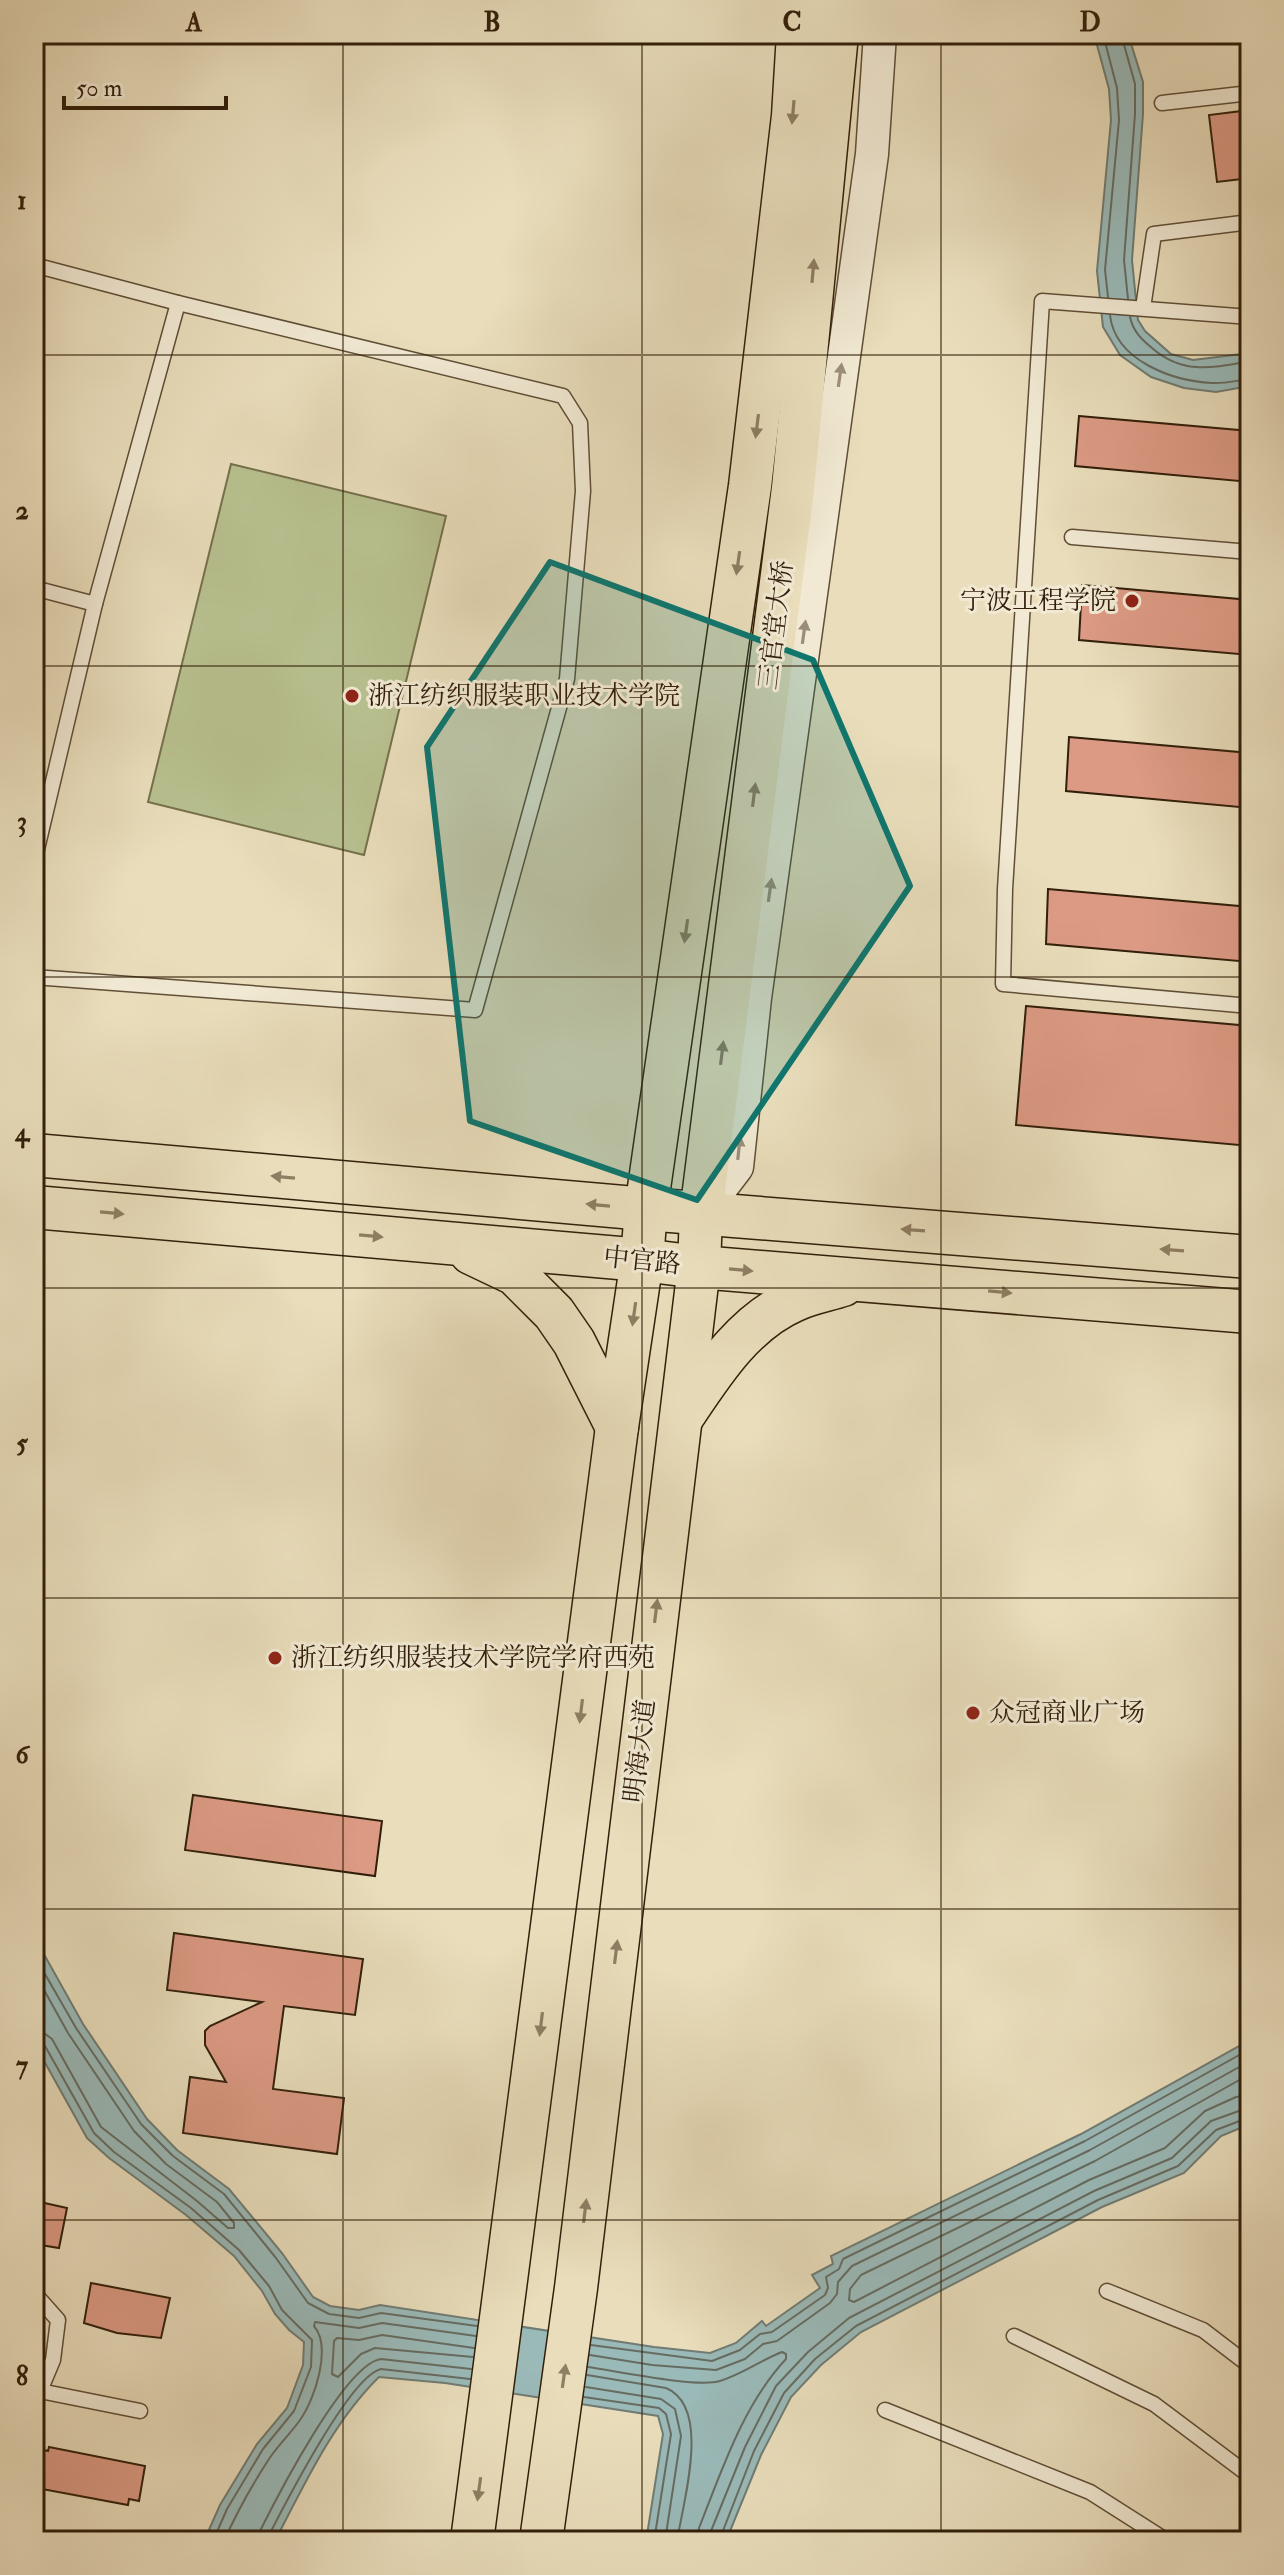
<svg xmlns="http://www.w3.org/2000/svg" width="1284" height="2575" font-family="'IM FELL Double Pica','Noto Serif SC',serif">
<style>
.green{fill:#b8c08f;stroke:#75704c;stroke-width:2}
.water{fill:#9abab9;stroke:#707c73;stroke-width:2}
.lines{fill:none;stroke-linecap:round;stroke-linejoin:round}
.shore{stroke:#666c62;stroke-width:2}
.building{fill:#dc9a84;stroke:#321f0a;stroke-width:2}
.service-casing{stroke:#604e36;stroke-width:17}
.tertiary-casing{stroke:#604e36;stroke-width:35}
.primary-casing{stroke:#321f0a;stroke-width:45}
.service{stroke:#f1e9d3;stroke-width:14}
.tertiary{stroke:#f1e9d3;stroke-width:32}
.primary{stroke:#e9ddbb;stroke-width:42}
.oneway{fill:#8e7e62}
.oneway2{fill:#9b8e79}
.marked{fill:#0f766e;fill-opacity:0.2;stroke:#0f766e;stroke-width:6;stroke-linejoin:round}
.grid{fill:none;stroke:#321f0a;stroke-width:2;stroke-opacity:0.55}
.poi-dot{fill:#8f2418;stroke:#f1e9d3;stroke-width:3}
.labels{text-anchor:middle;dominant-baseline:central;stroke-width:6;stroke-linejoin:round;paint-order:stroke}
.poi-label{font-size:26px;fill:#321f0a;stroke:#f1e9d3;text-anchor:start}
.street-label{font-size:26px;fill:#321f0a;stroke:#f1e9d3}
.neatline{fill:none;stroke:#321f0a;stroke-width:3}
.grid-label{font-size:26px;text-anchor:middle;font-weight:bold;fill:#321f0a}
</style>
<rect width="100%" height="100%" fill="#e9ddbb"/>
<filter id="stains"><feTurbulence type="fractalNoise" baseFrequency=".0025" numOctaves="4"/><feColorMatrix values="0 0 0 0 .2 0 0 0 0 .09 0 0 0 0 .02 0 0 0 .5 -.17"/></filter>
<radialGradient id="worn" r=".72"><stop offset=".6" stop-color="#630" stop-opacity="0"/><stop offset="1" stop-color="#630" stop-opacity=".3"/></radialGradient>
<path class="green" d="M231,464L446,516L364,855L148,802Z"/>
<g class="water">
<path d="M1094,34H1128L1143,82V114L1132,260L1138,320L1145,331L1171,354L1193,360L1250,353V386L1216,392L1184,388L1151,377L1120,355L1103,327L1097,271L1111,120L1109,89Z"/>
<path d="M34,1944L45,1956L83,2024L147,2119L177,2150L229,2189L282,2253L313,2297L330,2306L359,2310L380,2305L654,2347L710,2353L736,2343L762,2321L766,2326L820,2288L812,2275L833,2264L831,2256L1081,2134L1250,2040V2124L1221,2136L1184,2173L1102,2207L861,2332L821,2365L791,2397L761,2455L726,2541H646L663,2434L658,2416L445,2383L379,2377C333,2422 304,2485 275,2541H204L220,2505L257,2444L287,2408L303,2365L304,2342L289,2330L275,2314L262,2291L234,2256L186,2215L109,2158L87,2138L34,2043Z"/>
</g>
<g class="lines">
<g class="shore">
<path d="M1103,34L1117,88L1119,120L1105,270L1108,297"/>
<path d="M1121,34L1135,84V114L1124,260L1128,299"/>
<path d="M1110,315C1115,361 1173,381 1212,383C1225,384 1238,380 1250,379"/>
<path d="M1130,317C1133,331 1141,339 1152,348C1183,375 1212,368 1250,361"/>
<path d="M34,1955L76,2028L141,2124L173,2156L224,2194L276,2258L308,2303L329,2314L359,2318L381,2313L477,2326"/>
<path d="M34,1972L68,2033L134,2131L166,2164L217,2202L234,2223V2228H228L197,2201L101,2127L52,2039L44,2033L34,2031"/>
<path d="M34,2041L45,2046L94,2133L114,2152L191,2208L239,2250L269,2286L282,2310L312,2340L311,2367L294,2411L263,2449L227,2509L213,2541"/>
<path d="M1250,2074L1095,2161L861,2275L850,2289L849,2300L854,2302L1089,2180L1165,2148L1205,2111L1236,2097L1250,2095"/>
<path d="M591,2345L712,2361L740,2350L760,2334L772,2332L825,2295L828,2288L826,2277L839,2269L843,2259L1085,2141L1250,2049"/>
<path d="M590,2355L652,2365L716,2370L745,2359L763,2344L777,2341L830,2303L837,2294L838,2282L852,2266L1090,2150L1250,2061"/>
<path d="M473,2357L375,2348L361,2354L338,2377L332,2374L334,2341L337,2338L359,2340L382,2335L474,2348"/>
<path d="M588,2367C616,2371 697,2388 720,2381C743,2374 761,2360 782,2352L786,2354V2359C743,2405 722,2470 699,2528L697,2541"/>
<path d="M587,2375L666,2388C712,2407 683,2502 677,2541"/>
<path d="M586,2387L661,2399L675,2409L681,2436L665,2541"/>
<path d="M584,2397L659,2408L666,2414L671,2434L654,2541"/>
<path d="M224,2541C237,2512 252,2485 269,2459C278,2445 291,2433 300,2420C315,2399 332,2347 314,2326L315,2322L359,2328L382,2323L476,2336"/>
<path d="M258,2541L260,2531C277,2497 345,2364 381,2359L471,2369"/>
<path d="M268,2541L269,2535C285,2504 350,2376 381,2369L470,2379"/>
<path d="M709,2541L711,2531L745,2447L776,2386L808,2352L849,2318L1094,2191L1172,2158L1211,2121L1250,2107"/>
<path d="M719,2541L754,2451L784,2393L815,2359L856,2326L1098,2200L1178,2166L1216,2130L1250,2117"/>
</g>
</g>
<g class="building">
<path d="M1250,110V178L1217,182L1209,115Z"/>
<path d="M1079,416L1250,431V482L1075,466Z"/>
<path d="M1082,585L1250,600V655L1079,640Z"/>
<path d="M1069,737L1250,753V808L1066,791Z"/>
<path d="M1048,889L1250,907V962L1046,944Z"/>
<path d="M1026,1006L1250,1026V1146L1016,1125Z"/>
<path d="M193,1795L382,1821L375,1876L185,1850Z"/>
<path d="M174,1933L363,1959L355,2015L284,2006L273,2089L344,2098L337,2154L183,2133L190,2077L226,2082L205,2045V2031L210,2026L262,2002L167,1990Z"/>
<path d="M40,2202L67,2208L59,2248L34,2244V2208L39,2209Z"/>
<path d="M91,2283L170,2298L161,2338L117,2333L84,2323Z"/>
<path d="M49,2447L145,2466L139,2501L129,2499L128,2505L42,2489L43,2484L34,2482V2463L37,2448L48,2451Z"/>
</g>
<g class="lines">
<g class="service-casing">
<g id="service">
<path d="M1162,103L1250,93"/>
<path d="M34,265L178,303L563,396L580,423L583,491L567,679L475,1010L34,977"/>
<path d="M1143,308L1154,234L1250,222"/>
<path d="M1250,317L1042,301L1005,889L1003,984L1250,1006"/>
<path d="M1072,537L1250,552"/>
<path d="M34,588L95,604"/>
<path d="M34,862L95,604L178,303"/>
<path d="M1107,2291L1203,2330L1250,2366"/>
<path d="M34,2293L58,2320L53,2360L40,2391L34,2390"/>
<path d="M1014,2336L1154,2404L1250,2476"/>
<path d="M40,2391L140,2411"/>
<path d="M885,2410L1090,2492L1167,2541"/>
</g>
</g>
<g class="tertiary-casing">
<path id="tertiary" d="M701,1214L737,1167L755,998L872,154L880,34"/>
</g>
<g class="primary-casing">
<g id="primary">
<path d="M34,1155L646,1209L1250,1257"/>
<path d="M34,1207L642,1260L699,1267L1250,1312"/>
<path d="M471,1253L515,1274L554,1313L574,1342L617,1427"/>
<path d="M683,1416C713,1371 744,1322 795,1300C810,1293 828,1290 843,1285"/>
<path d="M472,2541L617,1427L642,1260L646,1209L750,486L793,116L798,34"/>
<path d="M541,2541L576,2288L699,1267L701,1214L793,488L837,34"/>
</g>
</g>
<use href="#service" class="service"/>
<use href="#tertiary" class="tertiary"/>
<use href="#primary" class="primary"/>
</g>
<defs><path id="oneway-solid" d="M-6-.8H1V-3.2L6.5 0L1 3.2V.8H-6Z" transform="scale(2)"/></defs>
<g class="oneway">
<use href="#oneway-solid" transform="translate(793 112) rotate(95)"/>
<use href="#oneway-solid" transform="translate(813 271) rotate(-85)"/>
<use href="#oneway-solid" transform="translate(757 426) rotate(97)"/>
<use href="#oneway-solid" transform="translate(738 563) rotate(98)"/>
<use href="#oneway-solid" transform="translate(754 795) rotate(-83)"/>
<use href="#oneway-solid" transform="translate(686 931) rotate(98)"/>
<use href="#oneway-solid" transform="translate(722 1053) rotate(-83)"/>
<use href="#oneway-solid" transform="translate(283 1177) rotate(-175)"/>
<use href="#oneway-solid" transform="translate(598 1205) rotate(-175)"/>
<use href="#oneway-solid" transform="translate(112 1213) rotate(5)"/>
<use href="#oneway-solid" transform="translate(913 1230) rotate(-176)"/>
<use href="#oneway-solid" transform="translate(371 1236) rotate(5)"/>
<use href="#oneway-solid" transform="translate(1172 1250) rotate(-176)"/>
<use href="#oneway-solid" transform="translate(741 1270) rotate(5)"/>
<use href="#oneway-solid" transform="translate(1000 1292) rotate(5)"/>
<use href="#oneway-solid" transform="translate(634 1314) rotate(98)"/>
<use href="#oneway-solid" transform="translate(656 1611) rotate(-83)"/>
<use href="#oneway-solid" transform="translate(581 1711) rotate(97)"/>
<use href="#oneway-solid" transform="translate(616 1952) rotate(-83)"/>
<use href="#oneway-solid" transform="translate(541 2024) rotate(97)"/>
<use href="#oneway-solid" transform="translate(585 2211) rotate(-83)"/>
<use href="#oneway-solid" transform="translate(564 2376) rotate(-82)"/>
<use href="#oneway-solid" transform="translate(479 2489) rotate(98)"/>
</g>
<g class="oneway2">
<use href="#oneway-solid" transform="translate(840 375) rotate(-82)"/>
<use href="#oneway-solid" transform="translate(804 632) rotate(-82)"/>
<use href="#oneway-solid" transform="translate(770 890) rotate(-82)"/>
<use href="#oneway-solid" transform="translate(739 1148) rotate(-84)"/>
</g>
<path class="marked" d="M550,562L813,660L910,886L697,1200L470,1121L427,747Z"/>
<path class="grid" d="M343,34V2541M642,34V2541M941,34V2541M34,355H1250M34,666H1250M34,977H1250M34,1288H1250M34,1598H1250M34,1909H1250M34,2220H1250"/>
<g class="poi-dot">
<circle cx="1132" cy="601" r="8"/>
<circle cx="352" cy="696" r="8"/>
<circle cx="275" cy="1658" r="8"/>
<circle cx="973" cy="1713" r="8"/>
</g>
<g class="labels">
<g class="poi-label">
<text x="1116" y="601" text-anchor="end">宁波工程学院</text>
<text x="368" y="696">浙江纺织服装职业技术学院</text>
<text x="291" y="1658">浙江纺织服装技术学院学府西苑</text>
<text x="989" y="1713">众冠商业广场</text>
</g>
<g class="street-label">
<text transform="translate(776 625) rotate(-83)">三官堂大桥</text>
<text transform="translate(642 1261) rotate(6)">中官路</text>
<text transform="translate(640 1751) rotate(-83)">明海大道</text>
</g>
</g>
<rect width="1284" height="2575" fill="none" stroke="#e9ddbb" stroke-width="88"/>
<path d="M64 96v12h162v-12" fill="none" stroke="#321f0a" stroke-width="4"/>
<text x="76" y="96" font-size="24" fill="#321f0a" stroke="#f1e9d3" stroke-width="6" paint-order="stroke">50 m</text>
<rect x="44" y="44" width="1196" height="2487" class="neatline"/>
<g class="grid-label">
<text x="194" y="31">A</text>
<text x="492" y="31">B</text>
<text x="792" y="31">C</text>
<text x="1090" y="31">D</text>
<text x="22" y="209">1</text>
<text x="22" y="519">2</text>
<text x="22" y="830">3</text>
<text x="22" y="1141">4</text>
<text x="22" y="1452">5</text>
<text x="22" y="1763">6</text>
<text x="22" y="2074">7</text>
<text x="22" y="2385">8</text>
</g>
<rect width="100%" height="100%" filter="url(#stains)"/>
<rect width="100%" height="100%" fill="url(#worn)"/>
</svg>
